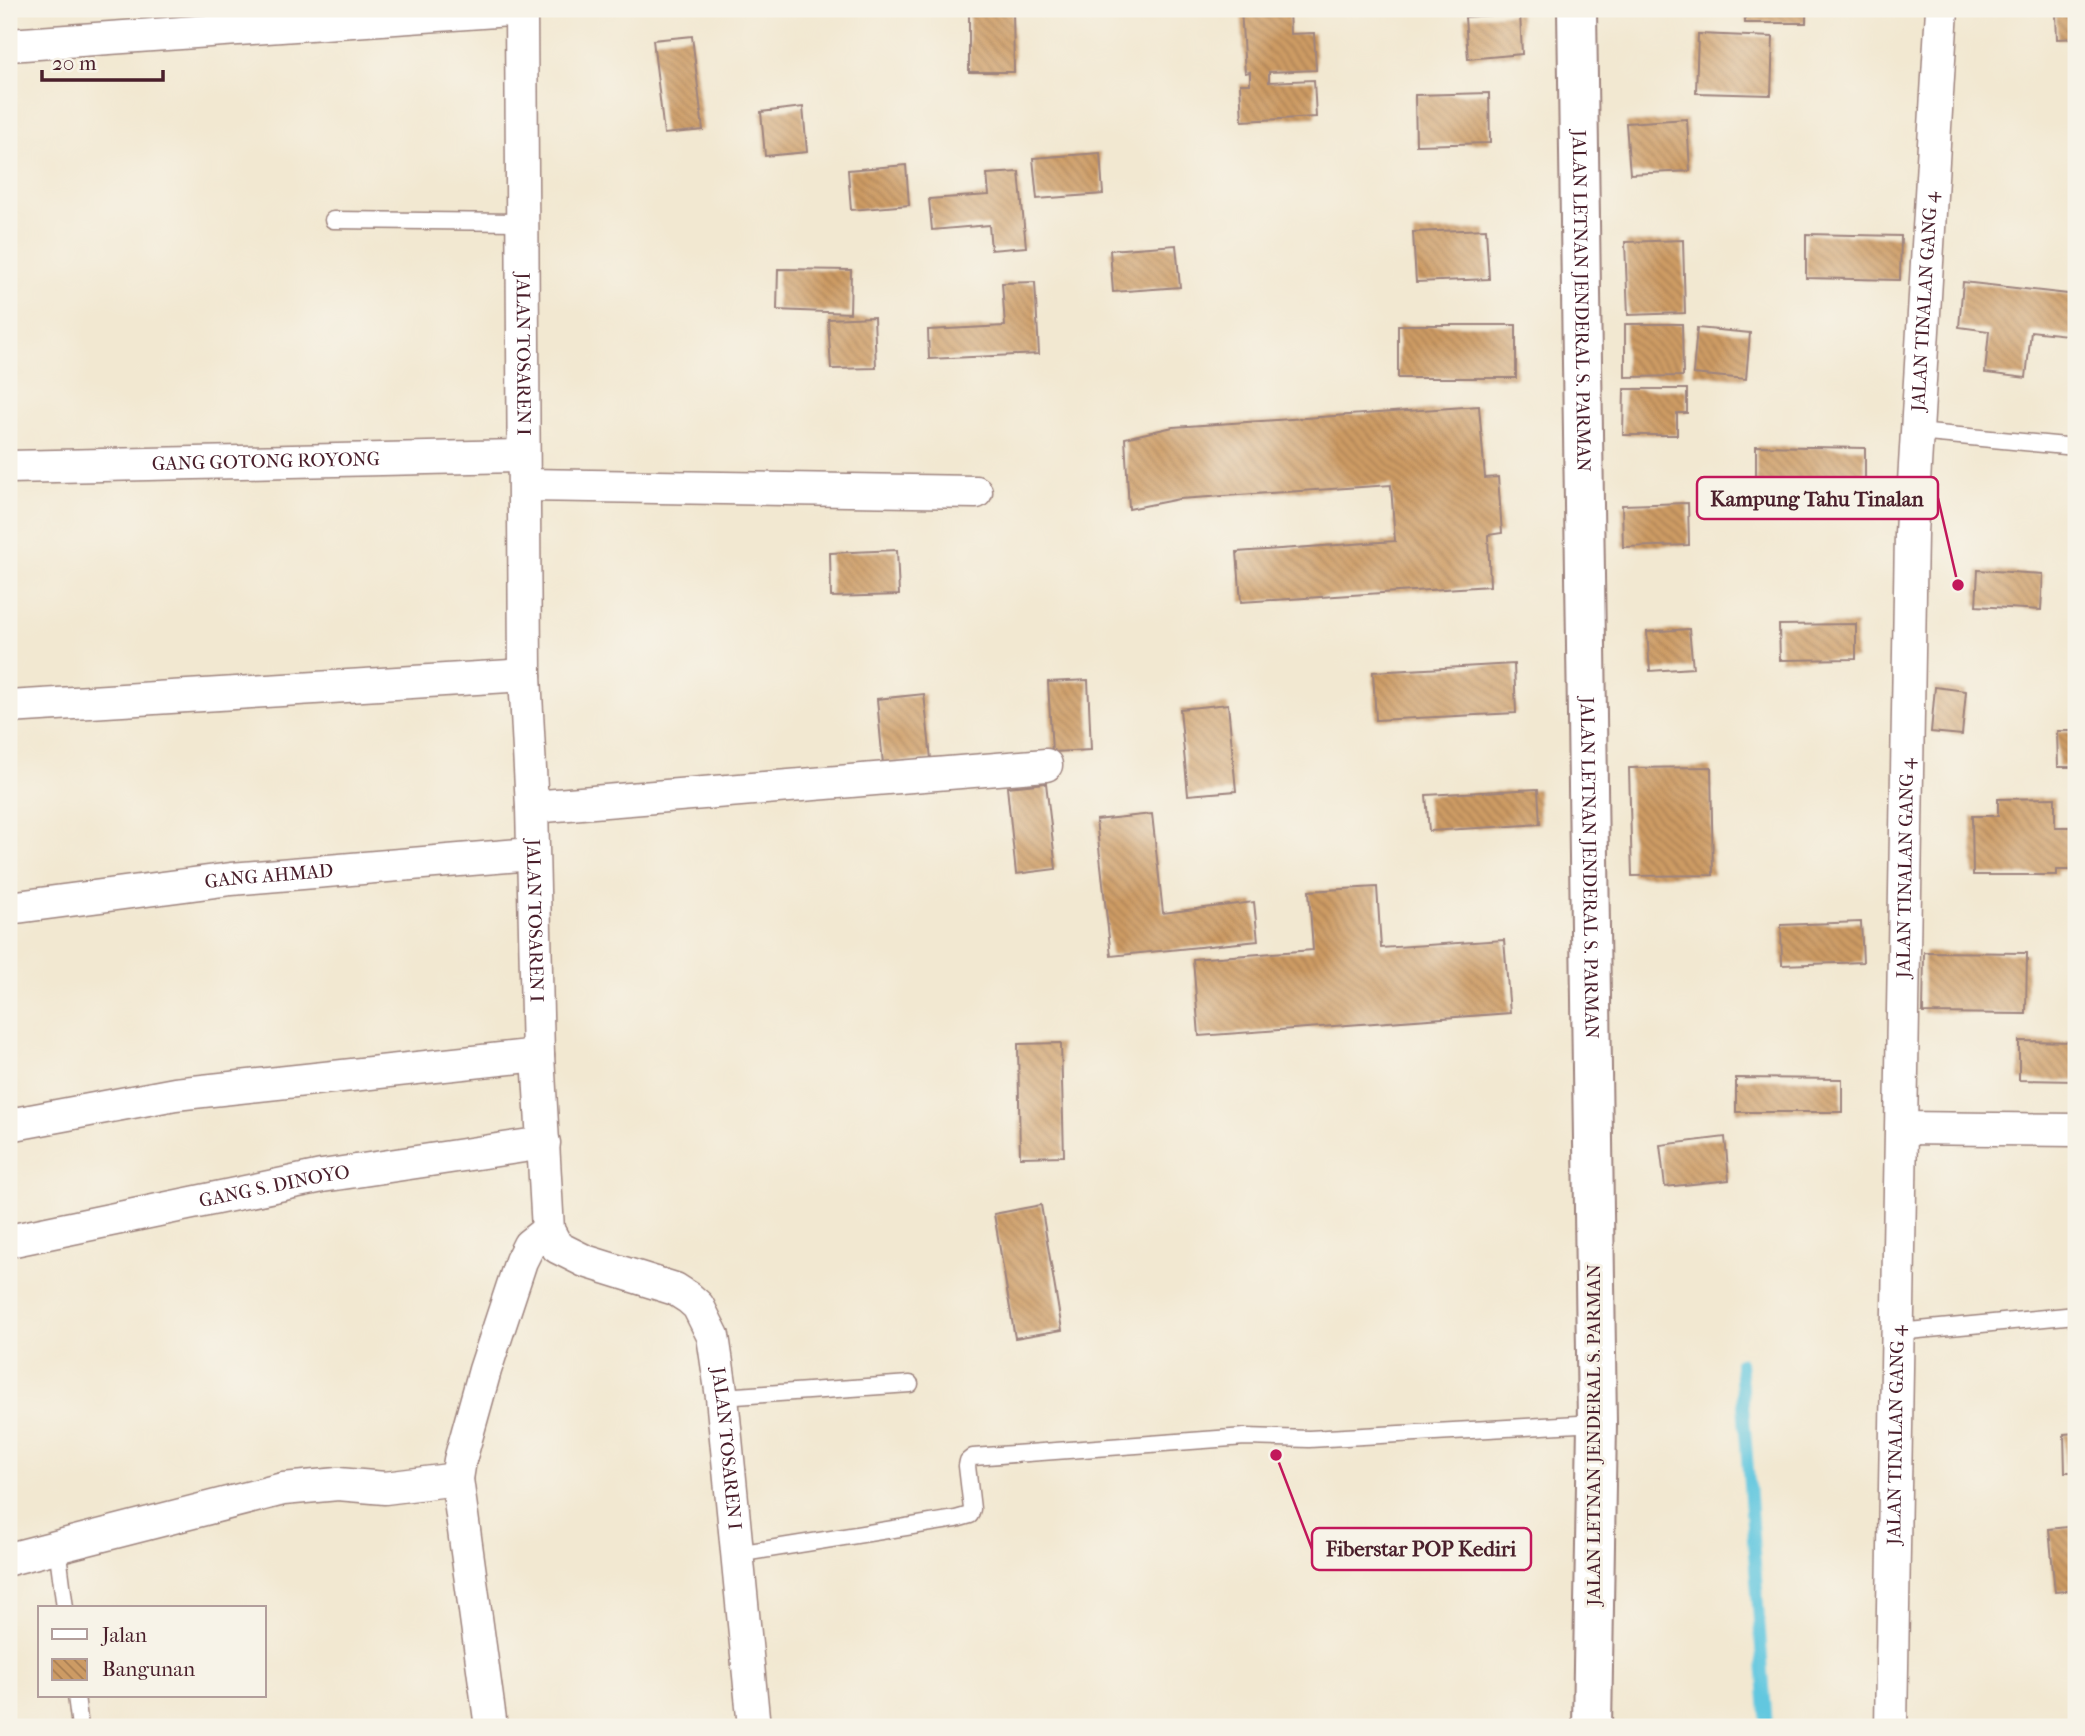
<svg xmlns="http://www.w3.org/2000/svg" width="2085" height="1736" font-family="'IM FELL French Canon',serif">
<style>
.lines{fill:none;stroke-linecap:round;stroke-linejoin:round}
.stream{stroke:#62c7df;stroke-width:12}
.building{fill:url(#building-back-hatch)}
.lane-casing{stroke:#9e847e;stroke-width:19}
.street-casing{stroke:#9e847e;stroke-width:35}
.primary-casing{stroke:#9e847e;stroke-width:42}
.lane{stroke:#fff;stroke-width:16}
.street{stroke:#fff;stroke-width:32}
.primary{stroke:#fff;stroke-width:38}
.labels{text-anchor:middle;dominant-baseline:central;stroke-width:6;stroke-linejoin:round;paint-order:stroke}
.street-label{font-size:19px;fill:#4a1f2b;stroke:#f7f3e8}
.leader{fill:none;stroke:#c2185b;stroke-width:2.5}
.callout-dot{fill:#c2185b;stroke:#f7f3e8;stroke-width:2.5}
.callout{fill:#f7f3e8;stroke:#c2185b;stroke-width:2.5}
.callout-label{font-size:21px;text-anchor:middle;font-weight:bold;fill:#4a1f2b}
</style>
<defs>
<pattern id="building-back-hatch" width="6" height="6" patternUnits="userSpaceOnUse" patternTransform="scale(1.75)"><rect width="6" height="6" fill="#cd9b64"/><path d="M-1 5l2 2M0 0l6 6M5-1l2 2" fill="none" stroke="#a87e53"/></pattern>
</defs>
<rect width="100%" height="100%" fill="#f7f3e8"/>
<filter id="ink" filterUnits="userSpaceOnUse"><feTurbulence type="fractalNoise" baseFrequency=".0143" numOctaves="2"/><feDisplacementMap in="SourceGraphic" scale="14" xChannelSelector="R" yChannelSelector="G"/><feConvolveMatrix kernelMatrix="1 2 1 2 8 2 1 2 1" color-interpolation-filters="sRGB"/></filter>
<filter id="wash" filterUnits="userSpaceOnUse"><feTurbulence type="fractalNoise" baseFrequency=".00686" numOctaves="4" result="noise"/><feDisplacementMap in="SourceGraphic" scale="28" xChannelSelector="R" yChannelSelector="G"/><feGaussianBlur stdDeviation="1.57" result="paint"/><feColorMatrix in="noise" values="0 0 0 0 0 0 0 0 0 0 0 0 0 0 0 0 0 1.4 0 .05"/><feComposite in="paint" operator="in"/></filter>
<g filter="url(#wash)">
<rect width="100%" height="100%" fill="#f2e8d1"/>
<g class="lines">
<path class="stream" d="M1740,1363L1767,1727"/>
</g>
<g id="blocks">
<g class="building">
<path d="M969,9H1013L1014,72H969Z"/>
<path d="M1241,9H1289L1290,34L1314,33L1316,70L1269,72V82L1314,80L1316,117L1242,121L1240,84H1250V72L1245,73Z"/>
<rect x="1745" y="9" width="61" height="14"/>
<path d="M1520,13L1522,54L1468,59L1465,17Z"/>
<path d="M2056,15H2076V38L2057,39Z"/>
<path d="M1698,34L1773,37L1771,95L1696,93Z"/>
<path d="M692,36L703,130L664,134L653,40Z"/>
<path d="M1489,93L1490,143L1416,145L1415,95Z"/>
<path d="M803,107L807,152L765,156L761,112Z"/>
<path d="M1687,119L1690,171L1630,174L1626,123Z"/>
<path d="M1100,153L1103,194L1037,199L1033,158Z"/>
<path d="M906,165L909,205L851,210L848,170Z"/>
<path d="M1019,172L1026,247L991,250L989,225L932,230L929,199L989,195L987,174Z"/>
<path d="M1486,229L1489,279L1416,282L1413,232Z"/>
<path d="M1806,234L1901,236L1900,280L1806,278Z"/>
<path d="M1683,240L1685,313L1628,315L1625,242Z"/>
<path d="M1176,245L1180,287L1113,292L1110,250Z"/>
<path d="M778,269L851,270L850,313L777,310Z"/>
<path d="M1035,282L1039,354L929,359L928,330L1005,326L1002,283Z"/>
<path d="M1963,282L2076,295V336L2031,331L2026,378L1985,373L1989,331L1959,327Z"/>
<path d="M874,317L876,368L831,369L828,319Z"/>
<path d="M1625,324H1682L1683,376L1625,377Z"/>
<rect x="1398" y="325" width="118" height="53"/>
<path d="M1697,328L1750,333L1746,379L1693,374Z"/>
<path d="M1624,389H1687V413H1677V435H1623Z"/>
<path d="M1479,406L1485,478L1498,477L1502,533L1488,535L1490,586L1241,602L1237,552L1395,541L1391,485L1179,499L1129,509L1125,438L1173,427Z"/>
<path d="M1756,446L1865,448V494L1756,492Z"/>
<path d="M1688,503L1689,545L1623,547L1622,505Z"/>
<path d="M897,550L899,595L831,597L830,553Z"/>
<path d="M1978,570L2043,574L2041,610L1976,606Z"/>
<path d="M1856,624V659L1780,660L1779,625Z"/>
<path d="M1689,629L1693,668L1650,671L1647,632Z"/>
<path d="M1514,664L1516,713L1376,720L1373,672Z"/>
<path d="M1088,680L1091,750L1052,752L1048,682Z"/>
<path d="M1935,687L1966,691L1962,735L1931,732Z"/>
<path d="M924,694L931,759L883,764L877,699Z"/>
<path d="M1228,704L1236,791L1188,795L1180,709Z"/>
<path d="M2057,731H2076V767H2058Z"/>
<path d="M1711,767L1713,875L1632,876L1629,768Z"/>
<path d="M1046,783L1056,869L1016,874L1007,787Z"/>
<path d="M1538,789L1540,824L1429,831L1426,795Z"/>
<path d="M2055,798V827H2072L2073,870H2057V875H1973L1972,816H1998V799Z"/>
<path d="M1152,814L1163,913L1254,902L1258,941L1111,956L1096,820Z"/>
<path d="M1377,887L1381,948L1504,940L1510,1013L1199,1036L1193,959L1313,950L1309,891Z"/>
<path d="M1861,922L1863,962L1782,965L1781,925Z"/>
<path d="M1924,952L2027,953L2026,1014L1923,1013Z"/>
<path d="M2019,1041L2076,1042V1081L2019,1080Z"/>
<path d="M1061,1043L1064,1156L1020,1157L1018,1044Z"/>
<path d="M1736,1078L1842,1079V1112H1736Z"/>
<path d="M1725,1137L1729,1180L1665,1187L1660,1145Z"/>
<path d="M1041,1205L1062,1330L1015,1338L994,1214Z"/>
<path d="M2076,1433V1472H2065L2064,1434Z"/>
<path d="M2076,1526V1590L2055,1592L2049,1529Z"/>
</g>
</g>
</g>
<g filter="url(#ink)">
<use href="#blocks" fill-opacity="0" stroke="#9e847e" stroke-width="2"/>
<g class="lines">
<g class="lane-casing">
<g id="lane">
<path d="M333,220L522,222"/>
<path d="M1917,432L2076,447"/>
<path d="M1898,1332L2076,1315"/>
<path d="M722,1397L910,1384"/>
<path d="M57,1546L65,1608"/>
<path d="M737,1554L956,1519L970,1515L972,1509L967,1466L968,1461L973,1457L1245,1437L1309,1439L1596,1423"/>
<path d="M76,1696L80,1727"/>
</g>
</g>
<g class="street-casing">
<g id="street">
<path id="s1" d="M521,9L525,675L532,807L538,1055L548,1230L557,1247L585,1261L675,1289L689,1298L698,1306L713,1336L722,1397L754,1727"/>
<path d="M9,45L524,9"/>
<path id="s2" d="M9,467L523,456"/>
<path d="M525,485L976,492"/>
<path d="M9,707L525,675"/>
<path d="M532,807L1046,765"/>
<path id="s3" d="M9,908L231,879L532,854"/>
<path d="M9,1125L175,1094L538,1055"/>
<path d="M1902,1128L2076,1130"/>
<path id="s4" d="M9,1241L322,1176L544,1143"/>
<path d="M9,1559L283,1489L338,1484L385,1488L457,1479"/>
<path d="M491,1727L457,1479L460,1460L485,1370L521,1261L529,1245L548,1230"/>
<path id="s5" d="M1891,1727L1911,533L1942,9"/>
</g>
</g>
<g class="primary-casing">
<g id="primary">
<path id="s6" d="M1577,9L1597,1423L1592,1727"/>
</g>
</g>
<use href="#lane" class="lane"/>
<use href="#street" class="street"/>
<use href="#primary" class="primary"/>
</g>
</g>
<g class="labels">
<g class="street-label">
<text stroke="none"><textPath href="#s6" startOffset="292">JALAN LETNAN JENDERAL S. PARMAN</textPath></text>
<text stroke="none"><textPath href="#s5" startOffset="1426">JALAN TINALAN GANG 4</textPath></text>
<text stroke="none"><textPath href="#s1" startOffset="345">JALAN TOSAREN I</textPath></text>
<text stroke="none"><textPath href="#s2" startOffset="257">GANG GOTONG ROYONG</textPath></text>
<text stroke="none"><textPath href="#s6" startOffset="859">JALAN LETNAN JENDERAL S. PARMAN</textPath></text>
<text stroke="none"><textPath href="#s5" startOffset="859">JALAN TINALAN GANG 4</textPath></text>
<text stroke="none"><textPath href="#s3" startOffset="262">GANG AHMAD</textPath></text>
<text stroke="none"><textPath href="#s1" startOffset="912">JALAN TOSAREN I</textPath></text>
<text stroke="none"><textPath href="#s4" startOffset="271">GANG S. DINOYO</textPath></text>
<text transform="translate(1594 1435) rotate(-90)">JALAN LETNAN JENDERAL S. PARMAN</text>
<text stroke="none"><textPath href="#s5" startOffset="292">JALAN TINALAN GANG 4</textPath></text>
<text stroke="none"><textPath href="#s1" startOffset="1542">JALAN TOSAREN I</textPath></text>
</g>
</g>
<path class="leader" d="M1958 585L1938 498M1276 1455L1312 1549"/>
<g class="callout-dot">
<circle cx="1958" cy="585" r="7"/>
<circle cx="1276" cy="1455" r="7"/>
</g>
<g class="callout">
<rect x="1697" y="477" width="241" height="42" rx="7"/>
<rect x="1312" y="1528" width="219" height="42" rx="7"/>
</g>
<g class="callout-label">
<text x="1817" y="506">Kampung Tahu Tinalan</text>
<text x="1421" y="1556">Fiberstar POP Kediri</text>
</g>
<rect width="2085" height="1736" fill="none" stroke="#f7f3e8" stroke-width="35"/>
<rect x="38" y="1606" width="228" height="91" fill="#f7f3e8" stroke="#b29e9c" stroke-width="2"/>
<rect x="52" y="1629" width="35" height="10" fill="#ffffff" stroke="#b29e9c" stroke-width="2"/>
<text x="102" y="1642" font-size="21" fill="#4a1f2b">Jalan</text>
<rect x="52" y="1659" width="35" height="21" fill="url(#building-back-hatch)" stroke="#b29e9c" stroke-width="2"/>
<text x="102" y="1676" font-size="21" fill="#4a1f2b">Bangunan</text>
<path d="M42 70v10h121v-10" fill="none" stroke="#4a1f2b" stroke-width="3.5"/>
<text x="52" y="70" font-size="21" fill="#4a1f2b" stroke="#f7f3e8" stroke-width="5" paint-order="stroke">20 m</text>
</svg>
